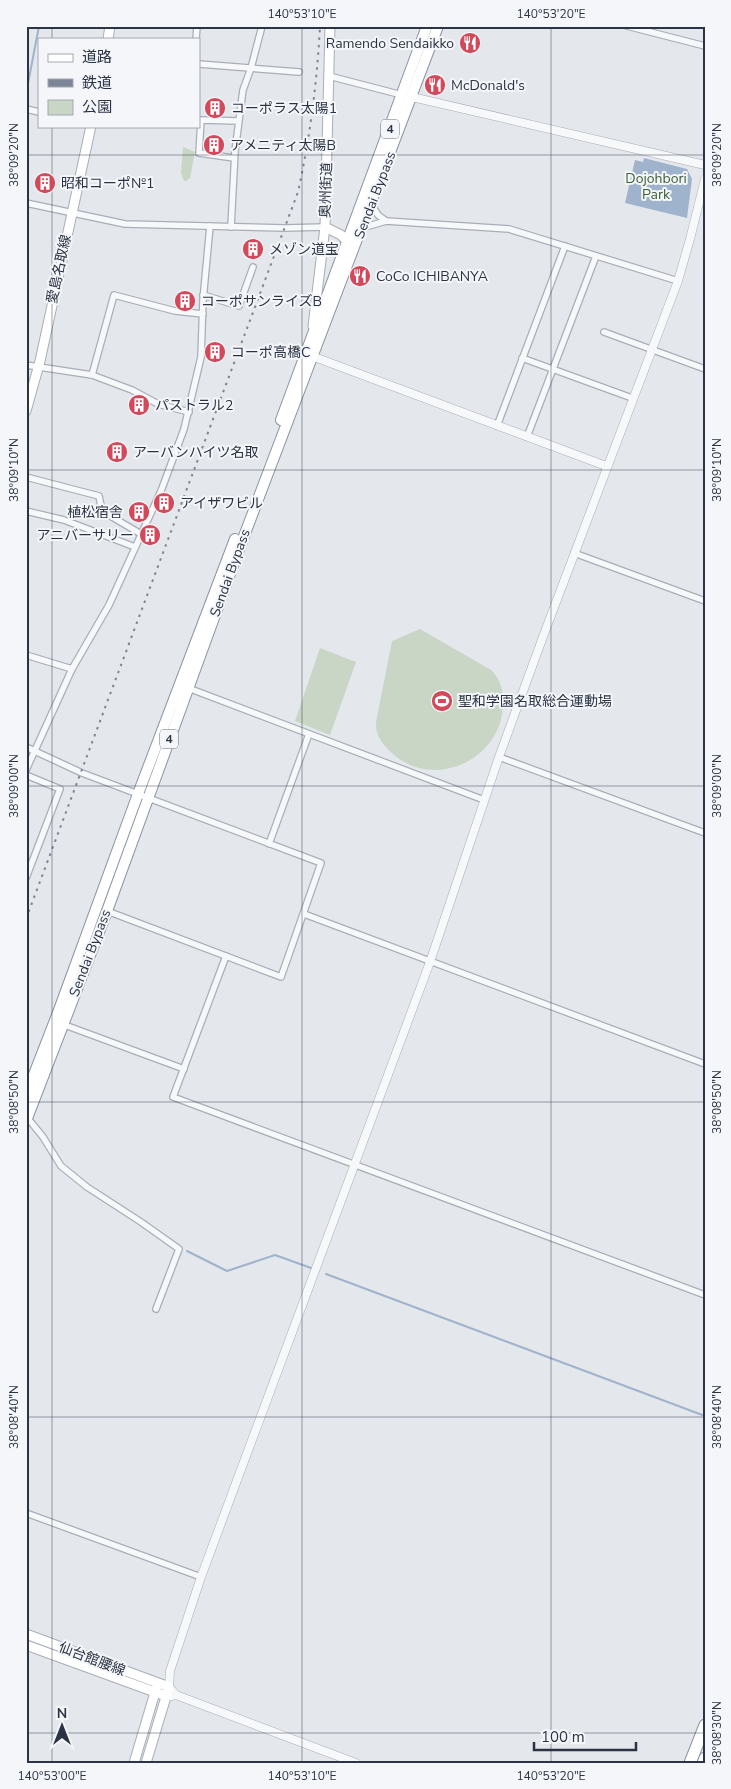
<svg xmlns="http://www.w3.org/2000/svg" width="731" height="1789" font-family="'Nunito Sans','Noto Sans JP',sans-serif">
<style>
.green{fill:#c9d6c5}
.water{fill:#9fb4cc}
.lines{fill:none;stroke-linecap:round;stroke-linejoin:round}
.stream{stroke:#9fb4cc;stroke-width:2}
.minor-casing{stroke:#a9aeb7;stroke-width:8}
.tertiary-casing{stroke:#a9aeb7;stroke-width:9}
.secondary-casing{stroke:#a9aeb7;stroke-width:11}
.trunk-casing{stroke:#8b94a3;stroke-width:12}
.motorway-casing{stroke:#8b94a3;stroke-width:13}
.minor{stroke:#f7f8fa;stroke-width:5.5}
.tertiary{stroke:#f7f8fa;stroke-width:8}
.secondary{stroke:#fff;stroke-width:9}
.trunk{stroke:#fff;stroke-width:10}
.motorway{stroke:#fff;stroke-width:11}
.rail{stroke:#7d8696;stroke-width:2;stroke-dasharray:2.5 5;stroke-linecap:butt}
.ticks{fill:none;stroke:#2b3445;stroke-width:1;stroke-opacity:0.45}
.labels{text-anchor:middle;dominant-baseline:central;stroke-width:4;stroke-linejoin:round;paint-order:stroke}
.shield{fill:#f4f6f9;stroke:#676e7b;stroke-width:1}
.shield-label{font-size:12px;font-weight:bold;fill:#2b3445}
.poi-label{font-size:14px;fill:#2b3445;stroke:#f4f6f9;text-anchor:start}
.park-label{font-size:14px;fill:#3f6138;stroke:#f4f6f9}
.street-label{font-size:14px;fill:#2b3445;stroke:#f4f6f9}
.neatline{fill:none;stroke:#2b3445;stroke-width:2}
.ticks-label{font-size:12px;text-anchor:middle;fill:#2b3445}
</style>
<rect width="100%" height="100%" fill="#e4e7ec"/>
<g class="green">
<path d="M183,147L195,152L190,178L186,181H184L181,173Z"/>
<path d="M420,629L491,670C500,679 503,688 503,701C505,757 436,792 393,754C383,745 375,736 376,722L392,641Z"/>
<path d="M320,648L356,662L330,735L295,721Z"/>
</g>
<path class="water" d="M644,158L687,169L692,179L687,218L625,203L635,160L643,162Z"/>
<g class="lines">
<g class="stream">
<path d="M26,94L39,26"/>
<path d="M187,1251L227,1271L275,1255L311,1268"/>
<path d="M326,1274L705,1416"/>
</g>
<g class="minor-casing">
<g id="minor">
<path d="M627,26L705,46"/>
<path d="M196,39L197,26"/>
<path d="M199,64L299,72"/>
<path d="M329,76L402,95"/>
<path d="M26,109L39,112"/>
<path d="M234,158L199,153L201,120L238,121"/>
<path d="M26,203L125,224L285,228L325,227"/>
<path d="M371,204L378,215L386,221"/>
<path d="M231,227L235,151L243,90L251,68L262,26"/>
<path d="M362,228L386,221L509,229L678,281"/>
<path d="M203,295L239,306L253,267"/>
<path d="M604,332L705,369"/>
<path d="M522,358L632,398"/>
<path d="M26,365L92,375L132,390L158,404L189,412"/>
<path d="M92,375L114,295L175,311L203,314"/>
<path d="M497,426L565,246"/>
<path d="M527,437L596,256"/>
<path d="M26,477L99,496L102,511L141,534"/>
<path d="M26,511L64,520L135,547"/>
<path d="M574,553L705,601"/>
<path d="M26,655L72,669"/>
<path d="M188,688L484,800"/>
<path d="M26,747L82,773L321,863L281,977L107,911"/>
<path d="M499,757L705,833"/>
<path d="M26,770L72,669L109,605L161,491L184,429L201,357L203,300L210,226"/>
<path d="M26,775L60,789L26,878"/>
<path d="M269,844L309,734"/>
<path d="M304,914L705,1064"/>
<path d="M226,956L173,1097L705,1295"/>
<path d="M62,1024L184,1069"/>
<path d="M26,1116L43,1137L61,1166L87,1187L141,1222L179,1249L156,1309"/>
<path d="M26,1513L201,1577"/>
</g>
</g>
<g class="tertiary-casing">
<g id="tertiary">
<path d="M412,97L705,165"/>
<path d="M309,355L606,466"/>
<path d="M176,1695L169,1687L170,1671L201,1577L430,962L499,757L544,634L678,281L690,239L705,179"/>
<path d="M171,1696L176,1695L356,1763"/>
</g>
</g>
<g class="secondary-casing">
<g id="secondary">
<path d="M108,39L110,26"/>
<path d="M325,227L341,235L351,245"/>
<path d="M313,326L325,227L330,26"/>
<path d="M26,411L40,361L91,126"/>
<path d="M26,1634L169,1687L146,1763"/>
<path d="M26,1645L166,1696"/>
<path d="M134,1763L156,1689"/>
</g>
</g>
<g class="trunk-casing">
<g id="trunk">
<path d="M281,420L427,26"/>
<path d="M26,1095L59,1010L138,794L235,539"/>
<path d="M26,1121L107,911L238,552L438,26"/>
</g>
</g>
<g class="motorway-casing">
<g id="motorway">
<path d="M690,1763L705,1725"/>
<path d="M703,1763L705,1758"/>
</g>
</g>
<use href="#minor" class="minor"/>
<use href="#tertiary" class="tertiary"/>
<use href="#secondary" class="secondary"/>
<use href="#trunk" class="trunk"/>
<use href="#motorway" class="motorway"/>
<path class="rail" d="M26,919L298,192C310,137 317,83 320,26"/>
</g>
<path class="ticks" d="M52,26V39M302,26V1763M551,26V1763M52,126V1763M26,155H705M26,470H705M26,786H705M26,1102H705M26,1417H705M26,1733H705"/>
<defs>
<g id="restaurant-disc" transform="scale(1.125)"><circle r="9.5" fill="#d1495b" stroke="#f4f6f9"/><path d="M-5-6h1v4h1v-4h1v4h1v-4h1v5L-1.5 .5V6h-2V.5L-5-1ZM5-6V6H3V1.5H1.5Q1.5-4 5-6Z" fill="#fff"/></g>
<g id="building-disc" transform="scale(1.125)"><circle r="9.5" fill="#d1495b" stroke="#f4f6f9"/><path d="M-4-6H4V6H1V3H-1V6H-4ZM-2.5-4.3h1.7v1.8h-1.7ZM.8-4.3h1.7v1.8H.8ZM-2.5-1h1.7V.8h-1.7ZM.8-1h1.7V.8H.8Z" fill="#fff"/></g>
<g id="stadium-disc" transform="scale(1.125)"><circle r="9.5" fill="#d1495b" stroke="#f4f6f9"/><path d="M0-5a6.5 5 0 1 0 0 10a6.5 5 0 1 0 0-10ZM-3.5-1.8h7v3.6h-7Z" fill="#fff"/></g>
</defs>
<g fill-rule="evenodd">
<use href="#restaurant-disc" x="470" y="43"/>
<use href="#restaurant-disc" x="435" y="85"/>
<use href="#building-disc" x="215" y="108"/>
<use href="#building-disc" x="214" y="145"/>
<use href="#building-disc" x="45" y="183"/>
<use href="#building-disc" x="253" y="249"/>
<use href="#restaurant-disc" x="360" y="276"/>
<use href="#building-disc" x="185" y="301"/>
<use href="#building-disc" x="215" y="352"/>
<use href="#building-disc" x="139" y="405"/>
<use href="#building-disc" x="117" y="452"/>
<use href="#building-disc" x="164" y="503"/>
<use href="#building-disc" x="139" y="512"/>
<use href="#building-disc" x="150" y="535"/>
<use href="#stadium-disc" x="442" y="701"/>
</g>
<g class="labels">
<g class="shield">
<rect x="381" y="119.5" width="18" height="19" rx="4"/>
<rect x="160" y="729.5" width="18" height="19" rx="4"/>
</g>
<g class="shield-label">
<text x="390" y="129">4</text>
<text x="169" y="739">4</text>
</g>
<g class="poi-label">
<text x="454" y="43" text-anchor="end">Ramendo Sendaikko</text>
<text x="451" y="85">McDonald's</text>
<text x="231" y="108">コーポラス太陽1</text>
<text x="230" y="145">アメニティ太陽B</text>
<text x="61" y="183">昭和コーポ№1</text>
<text x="269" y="249">メゾン道宝</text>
<text x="376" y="276">CoCo ICHIBANYA</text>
<text x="201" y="301">コーポサンライズB</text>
<text x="231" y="352">コーポ高橋C</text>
<text x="155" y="405">パストラル2</text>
<text x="133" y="452">アーバンハイツ名取</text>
<text x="180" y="503">アイザワビル</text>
<text x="123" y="512" text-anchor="end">植松宿舎</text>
<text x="134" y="535" text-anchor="end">アニバーサリー</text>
<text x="458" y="701">聖和学園名取総合運動場</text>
</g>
<g class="park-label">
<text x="656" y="178">Dojohbori<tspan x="656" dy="16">Park</tspan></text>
</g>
<g class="street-label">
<text transform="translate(326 190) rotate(-88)">奥州街道</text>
<text transform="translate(375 195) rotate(-69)">Sendai Bypass</text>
<text transform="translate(59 269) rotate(-78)">愛島名取線</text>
<text transform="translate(230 573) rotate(-70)">Sendai Bypass</text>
<text transform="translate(90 953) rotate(-69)">Sendai Bypass</text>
<text transform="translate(92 1659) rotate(21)">仙台館腰線</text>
</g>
</g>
<rect width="731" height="1789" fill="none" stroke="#f4f6f9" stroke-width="55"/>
<rect x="38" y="38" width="162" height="90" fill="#f4f6f9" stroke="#a4a8b1"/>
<rect x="48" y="54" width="25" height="8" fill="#ffffff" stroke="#a4a8b1"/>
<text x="82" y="62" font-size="15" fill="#2b3445">道路</text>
<rect x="48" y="79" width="25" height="8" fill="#7d8696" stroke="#a4a8b1"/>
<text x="82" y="88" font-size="15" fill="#2b3445">鉄道</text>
<rect x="48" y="100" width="25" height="15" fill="#c9d6c5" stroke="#a4a8b1"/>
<text x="82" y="112" font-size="15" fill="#2b3445">公園</text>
<g transform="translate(62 1726)" stroke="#f4f6f9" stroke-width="4" paint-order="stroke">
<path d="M0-4L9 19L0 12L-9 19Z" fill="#2b3445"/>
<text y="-8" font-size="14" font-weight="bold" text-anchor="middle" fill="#2b3445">N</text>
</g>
<path d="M534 1742v8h102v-8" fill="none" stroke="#2b3445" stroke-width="2.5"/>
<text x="541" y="1742" font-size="15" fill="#2b3445" stroke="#f4f6f9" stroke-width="4" paint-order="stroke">100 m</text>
<rect x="28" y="28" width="676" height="1734" class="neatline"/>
<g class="ticks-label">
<text x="302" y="18">140°53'10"E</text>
<text x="551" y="18">140°53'20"E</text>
<text transform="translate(14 155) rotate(-90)" y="4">38°09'20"N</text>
<text transform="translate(717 155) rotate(-90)" y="4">38°09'20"N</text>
<text transform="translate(14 470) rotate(-90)" y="4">38°09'10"N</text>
<text transform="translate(717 470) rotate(-90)" y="4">38°09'10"N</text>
<text transform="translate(14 786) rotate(-90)" y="4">38°09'00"N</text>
<text transform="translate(717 786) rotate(-90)" y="4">38°09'00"N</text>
<text transform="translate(14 1102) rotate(-90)" y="4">38°08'50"N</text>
<text transform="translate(717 1102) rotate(-90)" y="4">38°08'50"N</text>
<text transform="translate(14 1417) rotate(-90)" y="4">38°08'40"N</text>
<text transform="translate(717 1417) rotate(-90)" y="4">38°08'40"N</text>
<text transform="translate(717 1733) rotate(-90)" y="4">38°08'30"N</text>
<text x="52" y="1780">140°53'00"E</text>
<text x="302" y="1780">140°53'10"E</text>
<text x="551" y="1780">140°53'20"E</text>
</g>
</svg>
